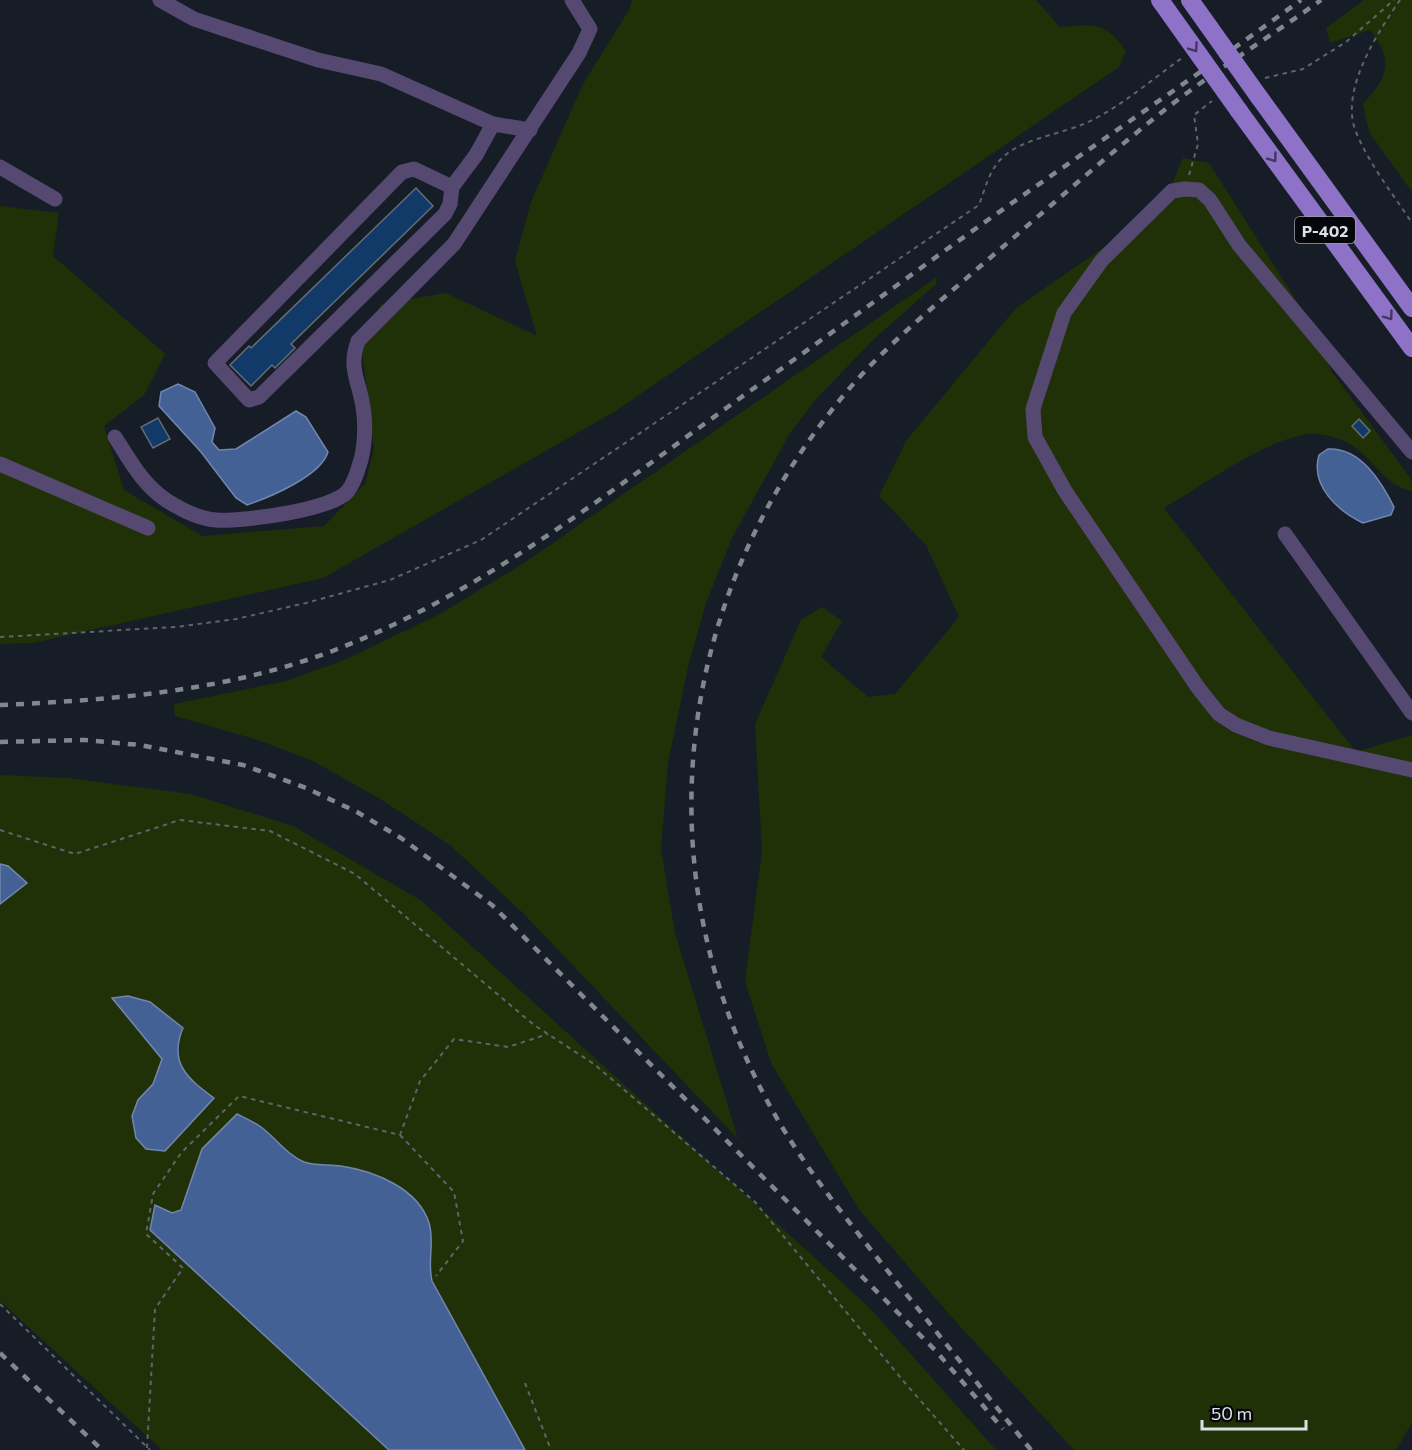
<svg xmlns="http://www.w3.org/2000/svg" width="1412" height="1450" font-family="Commissioner,sans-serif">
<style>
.green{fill:#203108}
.water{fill:#446196;stroke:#7287ae;stroke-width:1.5}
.building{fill:#123a68;stroke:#636c77;stroke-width:1.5}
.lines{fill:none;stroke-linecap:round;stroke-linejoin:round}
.path{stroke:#5e646c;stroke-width:2;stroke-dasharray:4.5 4.5;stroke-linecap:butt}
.minor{stroke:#554871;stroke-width:15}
.major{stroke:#8e72c7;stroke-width:18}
.rail{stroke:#81878e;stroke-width:4.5;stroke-dasharray:8 8;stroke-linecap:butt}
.major-bridge{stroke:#8e72c7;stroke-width:18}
.oneway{stroke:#433760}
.labels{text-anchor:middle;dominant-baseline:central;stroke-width:5;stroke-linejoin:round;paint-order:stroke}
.shield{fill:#05070b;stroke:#9ca0a5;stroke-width:1.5}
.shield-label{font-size:16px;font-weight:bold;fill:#dce1e7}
</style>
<rect width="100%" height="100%" fill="#161d26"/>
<g class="green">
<path d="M632,0H1036L1060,27C1093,24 1106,21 1126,51L1119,67L614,412L323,578L33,643L0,644V206L59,213L53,256L165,354L144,395L104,426L124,490L202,536L324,526L365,484L374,449L362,351L381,304L446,293L537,336L515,261L531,202L583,84L629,10Z"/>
<path d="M1364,0H1412V192L1369,132L1363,104C1388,76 1395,62 1370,30L1330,43L1326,28Z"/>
<path d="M1183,158L1209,163L1313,327L1332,372L1411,479L1412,491C1385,486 1374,459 1351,445C1337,437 1319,432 1303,435C1260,443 1202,486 1164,508L1356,752L1412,735V1423L1396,1450H1074L956,1322L858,1208L771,1063L745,981L762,851L755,724L801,620L822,607L842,621L821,657L868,697L895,694L959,617L926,545L879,496L906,441L1016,308L1129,230L1165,201Z"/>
<path d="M937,277L936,284L873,340L818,397L790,433L732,538L706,603L688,667L668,763L661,849L675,933L738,1139L524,914L450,845L382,800L313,761L258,740L175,716L174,704L286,681L344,660L438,615L524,563Z"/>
<path d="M0,775L67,778L191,794L293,826L422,901L869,1307L996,1450H162L0,1301V904L27,883L8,866L0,864Z"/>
</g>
<g class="water">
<path d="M178,384L195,392L215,428L212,442L219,450L236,449L296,411L306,417L328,452C321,476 270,497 247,505L236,498L201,452L159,406L161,392Z"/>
<path d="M1328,449C1360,447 1381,481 1394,507L1391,515L1363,523C1338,511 1310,486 1319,455Z"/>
<path d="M0,864L8,866L27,883L0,904Z"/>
<path d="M128,996L150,1002L183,1028C168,1063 188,1079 214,1098L165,1151L146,1149L136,1138L132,1116L138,1100L153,1084L162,1059L112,998Z"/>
<path d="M237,1114C245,1118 254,1122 261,1127C276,1138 286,1154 304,1162C315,1166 329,1164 341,1166C374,1171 418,1188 429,1223C435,1243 427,1261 432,1281L525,1450H389L150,1230L155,1205L172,1213L181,1210L202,1149Z"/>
</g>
<g class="building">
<path d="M416,188L433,206L291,344L295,348L275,368L272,365L251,386L230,365L249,346L251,348Z"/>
<path d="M158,418L170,439L153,448L141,427Z"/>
<path d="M1359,419L1370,431L1363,438L1352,426Z"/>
</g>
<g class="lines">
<g class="path">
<path d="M1400,0C1378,32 1339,91 1356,132C1369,164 1393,194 1412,223"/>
<path d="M1265,78L1303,69L1346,42L1394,0"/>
<path d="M1189,175L1198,144L1194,115L1212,101"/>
<path d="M0,637L176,627L236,619L306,603L390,580L481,540L979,205C985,189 989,171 1001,159C1022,138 1059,135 1086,123C1121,107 1151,80 1182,58"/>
<path d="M0,830L75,854L180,820L270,831L355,874L534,1025L594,1064L755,1202L905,1383L964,1450"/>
<path d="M400,1135L454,1192L463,1241L436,1276"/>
<path d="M0,1304L150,1450"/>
<path d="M525,1383L551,1450"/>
<path d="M147,1448L155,1309L183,1268L146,1234L153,1194L181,1153L239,1096L400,1135L420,1081L454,1039L508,1047L548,1034"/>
</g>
<g class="minor">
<path d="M160,0L194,19L318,60L381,74L493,124L530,130"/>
<path d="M0,167L55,199"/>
<path d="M452,187L414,169L402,172L215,363L249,400L259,397L445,214L450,204L452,187L476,155L493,124"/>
<path d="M115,437C130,460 142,484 166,500C180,509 200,519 216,520C241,522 333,510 348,491C353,484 357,473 359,466C365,450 366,424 363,407C359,380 348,369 358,341L454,244L579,53L590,29L572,0"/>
<path d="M1412,452L1239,245L1210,200L1199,190L1185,189L1172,191L1102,260L1064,313L1033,409L1035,437L1065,491L1199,689L1219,714L1236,725L1269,738L1412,770"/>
<path d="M0,464L148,528"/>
<path d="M1285,534L1412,713"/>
</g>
<g class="major">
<path d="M1259,97L1412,308"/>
<path d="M1239,111L1412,348"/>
</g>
<g class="rail">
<path d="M0,705C114,700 228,691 335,650C490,590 623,481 757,386C846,323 933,258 1022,196C1115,131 1209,67 1301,0"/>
<path d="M0,742L85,740L140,745L243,765L306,788L357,812L401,838L492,905L935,1350L1003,1429"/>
<path d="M0,1353L102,1450"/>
<path d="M1031,1450C985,1393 940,1336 894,1279C847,1219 798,1161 763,1093C644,863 676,601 839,401C879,351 929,311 977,269C1037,218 1096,165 1157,116C1209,74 1267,39 1321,0"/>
</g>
<g class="major-bridge">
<path d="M1160,0L1239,111"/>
<path d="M1190,0L1259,97"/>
</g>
</g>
<defs><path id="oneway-chevron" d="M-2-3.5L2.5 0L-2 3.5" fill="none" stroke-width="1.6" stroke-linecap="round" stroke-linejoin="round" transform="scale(1.5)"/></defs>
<g class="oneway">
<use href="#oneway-chevron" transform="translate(1194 48) rotate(55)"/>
<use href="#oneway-chevron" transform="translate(1273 158) rotate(54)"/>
<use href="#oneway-chevron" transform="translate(1389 316) rotate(54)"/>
</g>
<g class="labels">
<rect class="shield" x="1295" y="217" width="60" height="26" rx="4.5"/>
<g class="shield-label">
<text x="1325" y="230">Р-402</text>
</g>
</g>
<path d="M1202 1420v9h104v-9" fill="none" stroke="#dce1e7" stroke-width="3"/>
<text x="1211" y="1420" font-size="18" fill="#dce1e7" stroke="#05070b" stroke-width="4.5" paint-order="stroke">50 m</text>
</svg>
